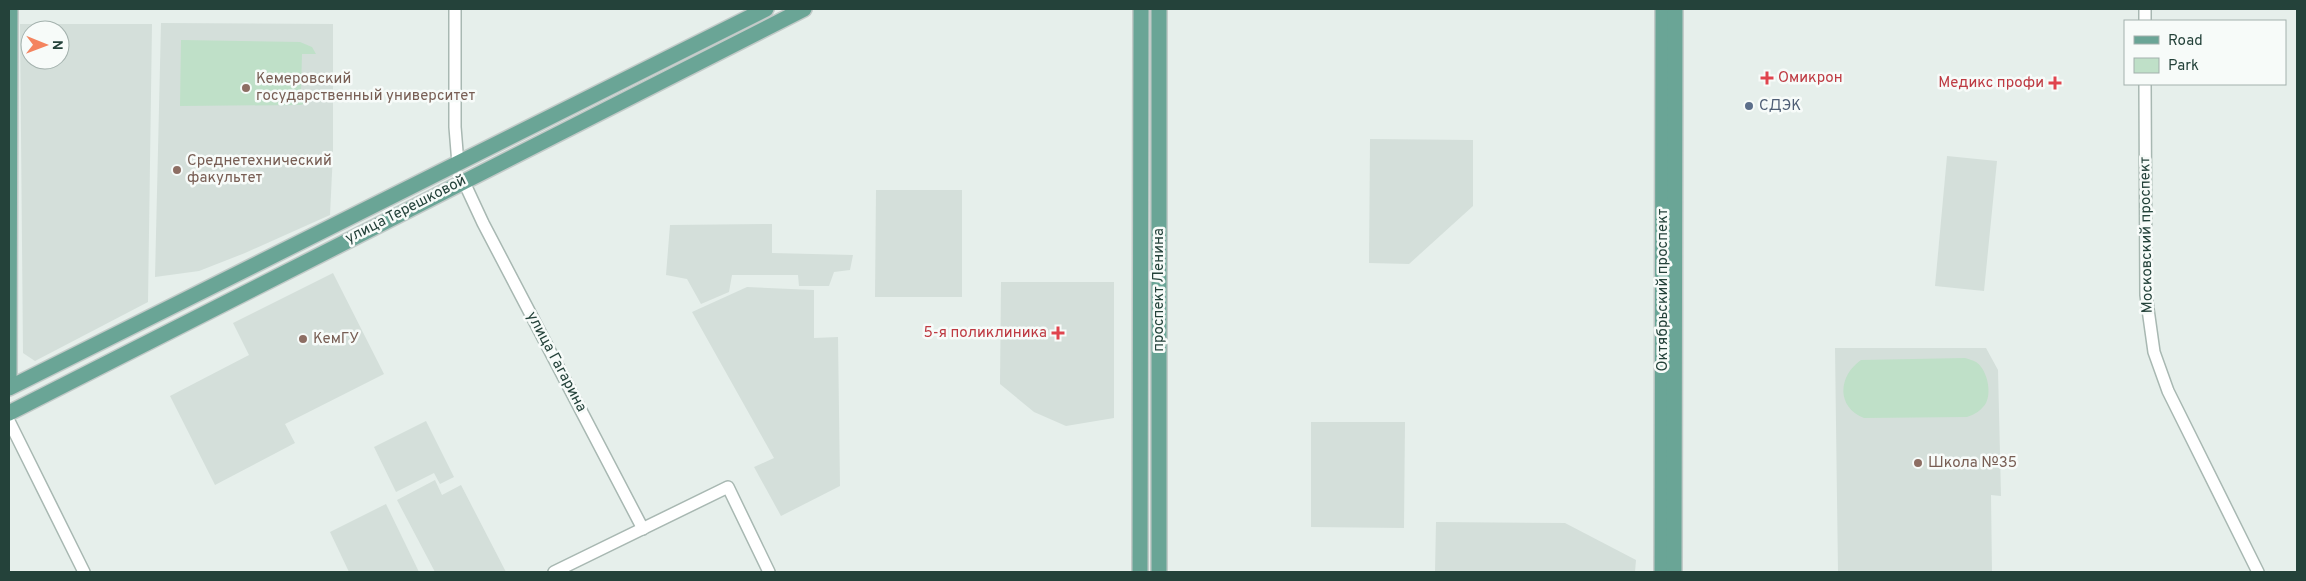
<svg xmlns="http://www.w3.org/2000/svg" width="2306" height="581" font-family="Overpass,sans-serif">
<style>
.built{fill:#d4dfda;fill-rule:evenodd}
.green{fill:#bfe0c8}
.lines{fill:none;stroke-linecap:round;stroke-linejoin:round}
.minor-casing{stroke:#a8b8b2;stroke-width:14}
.major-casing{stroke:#c2cac8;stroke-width:18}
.minor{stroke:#fff;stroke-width:11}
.major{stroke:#6aa596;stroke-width:15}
.health-dot{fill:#e0444e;stroke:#f7fbf9;stroke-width:2}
.education-dot{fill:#8d6e63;stroke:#f7fbf9;stroke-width:2}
.service-dot{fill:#5c6f8a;stroke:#f7fbf9;stroke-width:2}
.labels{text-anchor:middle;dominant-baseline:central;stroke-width:5;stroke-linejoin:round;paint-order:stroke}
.health-label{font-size:15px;fill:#be3a42;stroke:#f7fbf9;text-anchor:end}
.education-label{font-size:15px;fill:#785e54;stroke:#f7fbf9;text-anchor:start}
.service-label{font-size:15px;fill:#4e5e75;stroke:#f7fbf9;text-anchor:start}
.street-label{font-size:15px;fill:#24423a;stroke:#f7fbf9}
</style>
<rect width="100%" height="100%" fill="#e6efeb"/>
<g class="built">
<path d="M161,23L333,24V152L330,215L245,253L199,271L155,277Z"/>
<path d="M20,24H152L148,302L35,361L23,353ZM30,30H60V60H30Z"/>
<path d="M1370,139L1473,140V206L1409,264L1369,263Z"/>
<path d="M1947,156L1997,161L1984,291L1935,286Z"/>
<path d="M876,190H962V297H875Z"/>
<path d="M772,224V253L853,255L850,270L834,272L829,286H799L798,275H732L729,292L701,304L687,279L666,275L670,225Z"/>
<path d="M333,273L384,374L285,424L295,443L215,485L170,396L249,355L233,323Z"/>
<path d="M1001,282H1114V418L1066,426L1034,412L1000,384Z"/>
<path d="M747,287L814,290V338L838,337L840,486L781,516L754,467L774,458L692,312Z"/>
<path d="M1835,348H1986L1998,370L2001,496L1991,495L1992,572H1838Z"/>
<path d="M426,421L454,477L440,484L434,473L396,492L374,447Z"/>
<path d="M1311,422H1405L1404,528L1311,527Z"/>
<path d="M435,480L442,495L461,485L506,572H435L397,500Z"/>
<path d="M386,504L419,572H349L330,532Z"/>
<path d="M1436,522L1565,523L1636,560L1635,572H1422H1435Z"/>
</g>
<g class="green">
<path d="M181,40L300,42L312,47L316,54H302L301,91L317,93C313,102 310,103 300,105L180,106Z"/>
<path d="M1965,358C1968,359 1973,360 1976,362C1987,369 1992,392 1986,403C1982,410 1974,415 1967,417L1864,418C1836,407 1838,376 1861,360Z"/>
</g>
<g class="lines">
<g class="minor-casing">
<g id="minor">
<path d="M455,9V127L458,164"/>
<path d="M2145,9V21"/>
<path d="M2145,84L2146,295L2154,352L2168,391L2258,572"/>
<path d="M463,180L483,223L643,529"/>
<path d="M9,421L84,572"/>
<path d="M554,572L728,487L769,572"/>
</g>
</g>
<g class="major-casing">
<g id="major">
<path d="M1159,9V572"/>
<path d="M9,385L10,9"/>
<path d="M9,388L766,9"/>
<path d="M9,413L804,9"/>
<path d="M1140,572L1141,9"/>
<path d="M1662,572L1663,9"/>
<path d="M1674,572L1675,9"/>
</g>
</g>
<use href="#minor" class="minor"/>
<use href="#major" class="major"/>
</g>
<g class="health-dot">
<path d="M1764.5 70.5h5v5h5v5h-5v5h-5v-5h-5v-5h5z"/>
<path d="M2052.5 75.5h5v5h5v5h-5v5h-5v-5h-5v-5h5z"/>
<path d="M1055.5 325.5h5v5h5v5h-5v5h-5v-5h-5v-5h5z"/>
</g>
<g class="education-dot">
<circle cx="246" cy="88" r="5"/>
<circle cx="177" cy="170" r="5"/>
<circle cx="303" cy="339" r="5"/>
<circle cx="1918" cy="463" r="5"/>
</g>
<circle class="service-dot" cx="1749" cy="106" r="5"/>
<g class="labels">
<g class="health-label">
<text x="1778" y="78" text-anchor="start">Омикрон</text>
<text x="2044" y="83">Медикс профи</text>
<text x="1047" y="333">5-я поликлиника</text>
</g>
<g class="education-label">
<text x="256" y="79">Кемеровский<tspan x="256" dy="17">государственный университет</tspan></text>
<text x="187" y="161">Среднетехнический<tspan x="187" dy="17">факультет</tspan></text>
<text x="313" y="339">КемГУ</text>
<text x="1928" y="463">Школа №35</text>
</g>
<g class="service-label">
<text x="1759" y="106">СДЭК</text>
</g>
<g class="street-label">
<text transform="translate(406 210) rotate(-27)">улица Терешковой</text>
<text transform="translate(2147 235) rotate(-91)">Московский проспект</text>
<text transform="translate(1159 290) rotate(-90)">проспект Ленина</text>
<text transform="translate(1663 290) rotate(-90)">Октябрьский проспект</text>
<text transform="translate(556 362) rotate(62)">улица Гагарина</text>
</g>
</g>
<rect width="2306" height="581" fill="none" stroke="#24423a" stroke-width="20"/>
<rect x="2124" y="20" width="162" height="65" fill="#f7fbf9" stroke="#a3b1ad"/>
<rect x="2134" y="36" width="25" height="8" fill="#6aa596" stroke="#a3b1ad"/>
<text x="2168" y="45" font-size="15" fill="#24423a">Road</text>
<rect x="2134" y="58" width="25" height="15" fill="#bfe0c8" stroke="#a3b1ad"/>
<text x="2168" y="70" font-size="15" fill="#24423a">Park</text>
<g transform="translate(45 45) rotate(91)"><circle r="24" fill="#f7fbf9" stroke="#a3b1ad"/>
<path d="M0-4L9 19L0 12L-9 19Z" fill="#f4845f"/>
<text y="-8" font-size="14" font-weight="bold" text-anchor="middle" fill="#24423a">N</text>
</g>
</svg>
